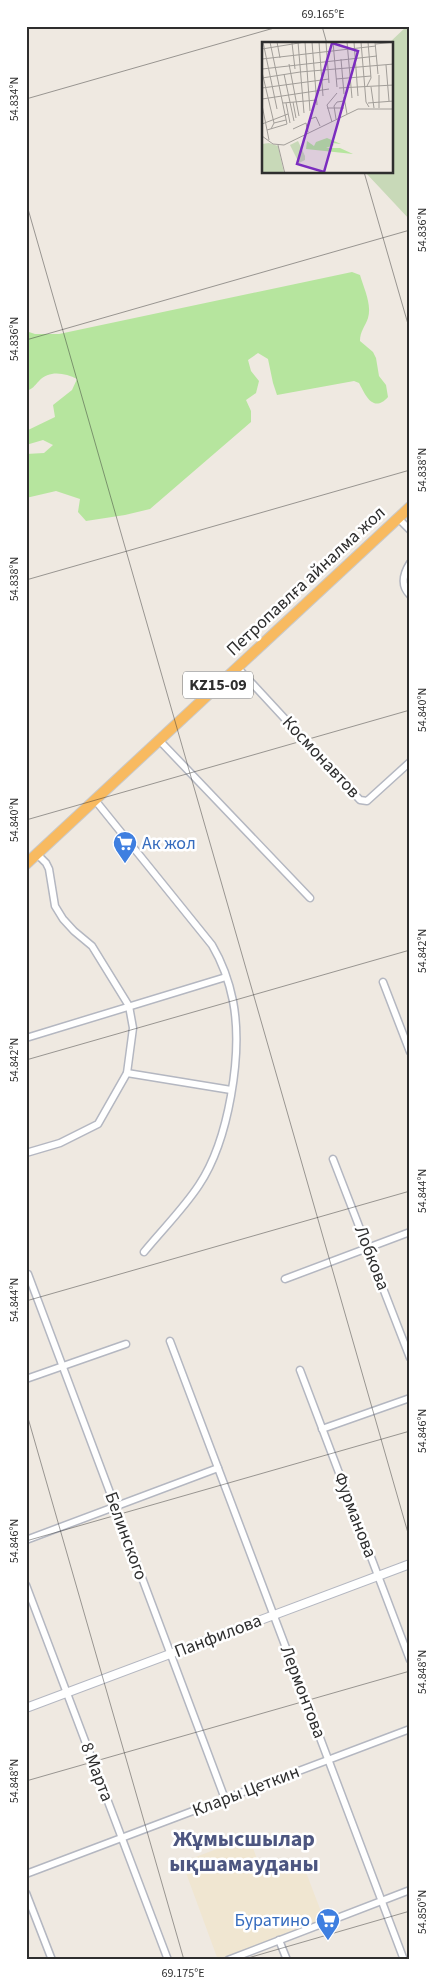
<svg xmlns="http://www.w3.org/2000/svg" width="436" height="1986" font-family="'Source Sans 3',sans-serif">
<style>
.education{fill:#f0e6d1}
.green{fill:#b6e59e}
.cemetery{fill:#c8d9b8}
.lines{fill:none;stroke-linecap:round;stroke-linejoin:round}
.minor-casing{stroke:#b4b7c1;stroke-width:9}
.tertiary-casing{stroke:#b4b7c1;stroke-width:10}
.trunk-casing{stroke:#c9c9c9;stroke-width:12}
.minor{stroke:#fff;stroke-width:6}
.tertiary{stroke:#fff;stroke-width:8}
.trunk{stroke:#f8ba60;stroke-width:10}
.ticks{fill:none;stroke:#2e2e2e;stroke-width:1;stroke-opacity:0.45}
.labels{text-anchor:middle;dominant-baseline:central;stroke-width:5;stroke-linejoin:round;paint-order:stroke}
.shield{fill:#fff;stroke:#6d6d6d;stroke-width:1}
.shield-label{font-size:16px;font-weight:bold;fill:#2e2e2e}
.street-label{font-size:18px;fill:#2e2e2e;stroke:#fff}
.shop-label{font-size:18px;fill:#366cbe;stroke:#fff;text-anchor:start}
.district-label{font-size:22px;font-weight:bold;fill:#4d5680;stroke:#fff}
.inset-road{fill:none;stroke:#a29e99;stroke-width:1}
.view{fill:#7b2cbf;fill-opacity:0.15;stroke:#7b2cbf;stroke-width:2.5}
.inset-edge{fill:none;stroke:#2e2e2e;stroke-width:2.5}
.neatline{fill:none;stroke:#2e2e2e;stroke-width:2}
.ticks-label{font-size:12px;text-anchor:middle;fill:#2e2e2e}
</style>
<rect width="100%" height="100%" fill="#efe9e1"/>
<path class="education" d="M249,1837L264,1878L298,1865L304,1867L325,1922L228,1960H218L182,1862Z"/>
<path class="green" d="M352,272L360,275C364,289 372,304 368,318C365,327 360,331 360,341L373,352L376,358L379,376L386,385L388,397C373,414 365,394 359,383L354,381L277,395L273,383L268,359L258,353L248,360L251,371L259,381L256,393L246,400L251,411V422L150,509L125,515L86,521L78,512L80,499L56,491L26,498V454L44,453L53,445L43,440L26,445V431L55,417L53,405L72,390L77,379C65,373 49,370 39,381C34,386 33,389 26,391V331L35,334H59Z"/>
<path class="cemetery" d="M407,26H410V220L366,173L392,172V44H388Z"/>
<g class="lines">
<g class="minor-casing">
<g id="minor">
<path d="M398,518L410,530"/>
<path d="M410,563C403,574 400,585 410,595"/>
<path d="M237,667L360,800L367,801L410,762"/>
<path d="M159,740L310,898"/>
<path d="M95,800L212,945C222,962 229,981 233,1001C243,1053 229,1140 199,1185C184,1208 162,1230 144,1252"/>
<path d="M383,982L410,1052"/>
<path d="M26,1038L226,977"/>
<path d="M127,1073L231,1090"/>
<path d="M26,1153L60,1143L98,1124L127,1073L133,1028L129,1006L92,946L74,931L63,919L55,906L49,869L46,863L37,854"/>
<path d="M333,1159L410,1358"/>
<path d="M28,1274L225,1799"/>
<path d="M285,1279L410,1232"/>
<path d="M170,1341L404,1960"/>
<path d="M300,1370L410,1660"/>
<path d="M26,1379L126,1344"/>
<path d="M322,1429L410,1398"/>
<path d="M26,1540L218,1468"/>
<path d="M26,1585L168,1960"/>
<path d="M26,1874L410,1729"/>
<path d="M26,1893L52,1960"/>
<path d="M279,1940L287,1960"/>
<path d="M228,1960L410,1890"/>
</g>
</g>
<g class="tertiary-casing">
<path id="tertiary" d="M26,1708L410,1564"/>
</g>
<g class="trunk-casing">
<path id="trunk" d="M26,864L410,507"/>
</g>
<use href="#minor" class="minor"/>
<use href="#tertiary" class="tertiary"/>
<use href="#trunk" class="trunk"/>
</g>
<path class="ticks" d="M322,26L327,44M26,99L281,26M364,172L410,331M26,202L410,1540M26,340L410,230M26,580L410,470M26,820L410,710M26,1060L410,950M26,1301L410,1191M26,1411L184,1960M26,1541L410,1431M26,1781L410,1671M241,1960L410,1911"/>
<defs>
<g id="supermarket-pin" transform="scale(1.25)"><path d="M0 17L-7.5 6A9.5 9.5 0 1 1 7.5 6Z" fill="#3f7fe0" stroke="#fff"/><path d="M-6-5.5h2.5l.6 2H6L4.5 2H-2.5L-4.4-4H-6ZM-1.5 3.2a1.3 1.3 0 1 0 .1 0ZM3 3.2a1.3 1.3 0 1 0 .1 0Z" fill="#fff"/></g>
</defs>
<g fill-rule="evenodd">
<use href="#supermarket-pin" x="125" y="843"/>
<use href="#supermarket-pin" x="328" y="1920"/>
</g>
<g class="labels">
<rect class="shield" x="183" y="671.5" width="70" height="27" rx="4"/>
<g class="shield-label">
<text x="218" y="685">KZ15-09</text>
</g>
<g class="street-label">
<text transform="translate(306 581) rotate(-43)">Петропавлға айналма жол</text>
<text transform="translate(321 757) rotate(47)">Космонавтов</text>
<text transform="translate(372 1258) rotate(69)">Лобкова</text>
<text transform="translate(355 1515) rotate(69)">Фурманова</text>
<text transform="translate(126 1536) rotate(70)">Белинского</text>
<text transform="translate(218 1636) rotate(-21)">Панфилова</text>
<text transform="translate(303 1692) rotate(69)">Лермонтова</text>
<text transform="translate(97 1772) rotate(69)">8 Марта</text>
<text transform="translate(246 1791) rotate(-21)">Клары Цеткин</text>
</g>
<g class="shop-label">
<text x="142" y="843">Ак жол</text>
<text x="310" y="1920" text-anchor="end">Буратино</text>
</g>
<g class="district-label">
<text x="244" y="1839">Жұмысшылар<tspan x="244" dy="25">ықшамауданы</tspan></text>
</g>
</g>
<g transform="translate(262 42)">
<rect width="131" height="131" fill="#efe9e1"/>
<path d="M65,96L79,102L70,101L72,103L64,106H78L91,112L44,107L45,99L52,104L54,100Z" fill="#b6e59e"/>
<path d="M36,99L43,114V118L37,121L28,103ZM7,101L16,104L22,131L0,132V102Z" fill="#c8d9b8"/>
<path class="inset-road" d="M1,0L15,67M15,0L18,16M36,0L42,71M43,0L48,69M50,0L55,63M57,0L61,54M64,0L67,41M71,0L75,45M85,0L90,56M92,0L96,54M99,0L104,60L107,65M113,0L116,32M30,1L33,27M114,2L132,0M0,7L43,0M0,17L114,4M79,17L82,52M27,22L37,74M124,23L127,59M0,27L115,14M0,30L12,81M22,32L32,79M117,33V66M0,36L38,30L132,22M74,37L109,34M105,44L109,36L106,0M109,45L112,66M0,46L67,37M77,46L132,43M82,55L85,72M0,57L67,47M31,60L34,76M21,61L55,58M24,61L28,81M106,61L132,59M0,63L7,98M65,66H82M48,77L54,75L58,84M74,77L72,64L75,60L82,59M70,80L65,63L75,51M0,82L26,72M9,87L12,81L24,78M31,87L44,81L46,90M5,88L25,82L8,0M0,94L11,102L22,103L96,67H132M16,103L23,132"/>
<path class="view" d="M70,1L96,9L62,130L35,122Z"/>
<rect width="131" height="131" class="inset-edge"/>
</g>
<rect width="436" height="1986" fill="none" stroke="#ffffff" stroke-width="55"/>
<rect x="28" y="28" width="380" height="1930" class="neatline"/>
<g class="ticks-label">
<text x="323" y="18">69.165°E</text>
<text transform="translate(14 99) rotate(-90)" y="4">54.834°N</text>
<text transform="translate(422 230) rotate(-90)" y="4">54.836°N</text>
<text transform="translate(14 339) rotate(-90)" y="4">54.836°N</text>
<text transform="translate(422 470) rotate(-90)" y="4">54.838°N</text>
<text transform="translate(14 579) rotate(-90)" y="4">54.838°N</text>
<text transform="translate(422 710) rotate(-90)" y="4">54.840°N</text>
<text transform="translate(14 820) rotate(-90)" y="4">54.840°N</text>
<text transform="translate(422 951) rotate(-90)" y="4">54.842°N</text>
<text transform="translate(14 1060) rotate(-90)" y="4">54.842°N</text>
<text transform="translate(422 1191) rotate(-90)" y="4">54.844°N</text>
<text transform="translate(14 1300) rotate(-90)" y="4">54.844°N</text>
<text transform="translate(422 1431) rotate(-90)" y="4">54.846°N</text>
<text transform="translate(14 1541) rotate(-90)" y="4">54.846°N</text>
<text transform="translate(422 1672) rotate(-90)" y="4">54.848°N</text>
<text transform="translate(14 1781) rotate(-90)" y="4">54.848°N</text>
<text transform="translate(422 1912) rotate(-90)" y="4">54.850°N</text>
<text x="183" y="1977">69.175°E</text>
</g>
</svg>
